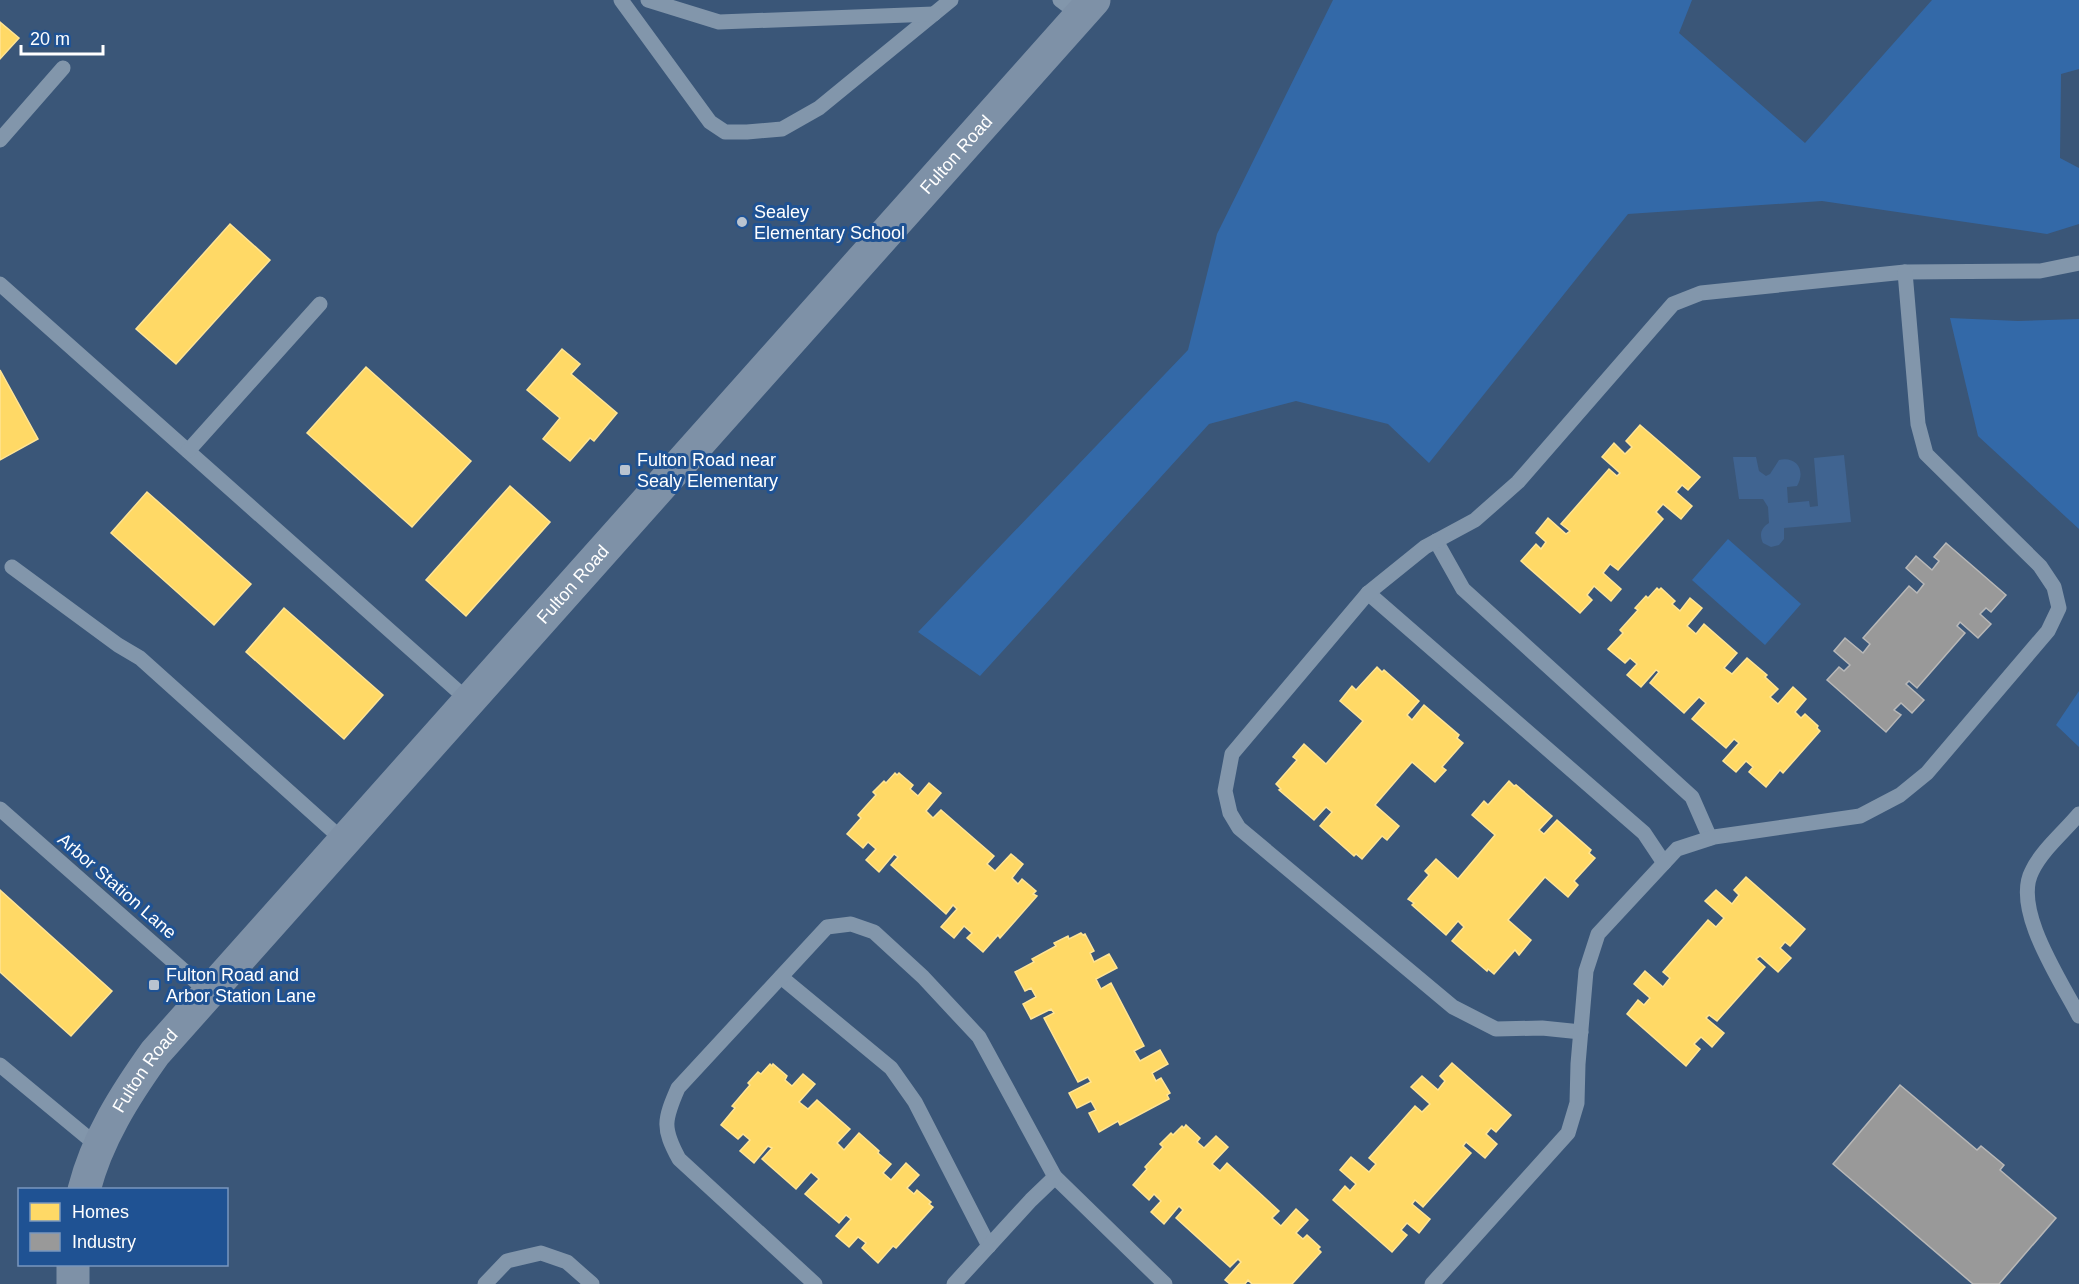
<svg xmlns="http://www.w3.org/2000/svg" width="2079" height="1284" font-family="Helvetica,sans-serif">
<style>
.green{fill:#3369a8}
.water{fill:#406491}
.homes{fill:#ffd966;stroke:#ffe494;stroke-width:1.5}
.industry{fill:#999;stroke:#b8b8b8;stroke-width:1.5}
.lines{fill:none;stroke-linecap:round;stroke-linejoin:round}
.lane{stroke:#8296ab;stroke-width:15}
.secondary{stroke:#7e91a7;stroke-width:33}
.poi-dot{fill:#bac4d0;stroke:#1f5293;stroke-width:2}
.labels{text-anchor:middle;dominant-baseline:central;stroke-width:6;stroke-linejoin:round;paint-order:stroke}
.street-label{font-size:18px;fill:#fff;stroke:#1f5293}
.poi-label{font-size:18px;fill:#fff;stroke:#1f5293;text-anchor:start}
</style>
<rect width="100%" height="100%" fill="#3a5678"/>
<g class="green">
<path d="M1333,0H1692L1679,33L1805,143L1932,0H2079V69L2061,74L2060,158L2079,168V224L2047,234L1822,201L1628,214L1429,463L1388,424L1296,401L1209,424L980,676L918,632L1188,350L1217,234Z"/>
<path d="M1950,318L2018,321L2079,319V529L1978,436Z"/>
<path d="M1728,539L1801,604L1765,645L1692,580Z"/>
<path d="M2079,691V747L2056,725Z"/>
</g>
<path class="water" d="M1844,455L1851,522L1784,528V539L1779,545L1771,547L1763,543C1759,534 1761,528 1769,523L1768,507L1763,499H1739L1733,457H1756L1759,471L1766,476L1770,474L1779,460C1797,456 1806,471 1797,486L1787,487L1788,503L1809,501L1810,507L1818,506L1814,458Z"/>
<g class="homes">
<path d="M0,22L19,38L0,59Z"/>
<path d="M230,224L270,260L176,364L136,329Z"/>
<path d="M562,349L580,364L571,374L617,413L594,441L590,438L570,461L543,439L560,418L527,390Z"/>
<path d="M366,367L471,461L412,527L307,433Z"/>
<path d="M0,370L38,439L0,460Z"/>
<path d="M1640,425L1700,477L1688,490L1682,485L1676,492L1692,506L1681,519L1663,504L1656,512L1663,519L1618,570L1610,564L1603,573L1621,589L1611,601L1594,586L1587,595L1592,600L1580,613L1521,561L1536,544L1541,549L1546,542L1536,533L1548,518L1566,534L1570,531L1561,524L1609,469L1617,476L1620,473L1602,457L1614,443L1625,454L1632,447L1626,441Z"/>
<path d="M510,486L550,522L466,616L426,580Z"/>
<path d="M147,492L251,584L214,625L111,533Z"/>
<path d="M1657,588L1659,590L1661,588L1675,601L1672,604L1680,611L1690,598L1702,608L1687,626L1696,634L1704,624L1737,653L1724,668L1732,674L1747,658L1767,675L1765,677L1778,689L1770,697L1778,704L1793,687L1806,699L1795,712L1801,718L1805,714L1818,726L1817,728L1820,731L1783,773L1780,770L1766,787L1749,772L1753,767L1746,761L1736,772L1723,761L1739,743L1734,739L1726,748L1692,719L1706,703L1699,697L1684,713L1650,683L1659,672L1656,670L1641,687L1627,675L1637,664L1630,658L1625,663L1608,649L1623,633L1620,630L1638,610L1635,608L1646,596L1648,598Z"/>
<path d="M284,608L383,695L344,739L246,652Z"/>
<path d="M1377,667L1382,672L1384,670L1419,701L1407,715L1412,720L1424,705L1459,735L1457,738L1463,743L1442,767L1446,770L1435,782L1412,762L1375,805L1399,826L1387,840L1382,836L1362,859L1356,854L1354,856L1320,826L1332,812L1326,807L1314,820L1279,790L1281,789L1276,784L1297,760L1293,757L1304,744L1326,764L1363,721L1340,701L1352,686L1356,690Z"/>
<path d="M895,773L897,775L899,773L913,785L910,789L918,796L929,783L941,793L926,811L933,818L941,810L994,856L987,864L995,871L1011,854L1023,864L1012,878L1018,884L1022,879L1036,891L1033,894L1037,896L1000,938L998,935L983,952L967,938L972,933L964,926L954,938L941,927L957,909L953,905L946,914L891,865L898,857L894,854L879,872L866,860L876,849L868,842L863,848L847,834L861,818L858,815L876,795L873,792L884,781L886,783Z"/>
<path d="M1509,781L1514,786L1516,785L1552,816L1539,830L1544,834L1557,820L1591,850L1589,853L1595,858L1574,881L1578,885L1568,897L1545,877L1508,920L1531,940L1519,955L1515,950L1494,974L1488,969L1487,971L1452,941L1464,927L1458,921L1446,935L1412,905L1414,903L1408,899L1429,875L1425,871L1436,859L1458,879L1495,835L1472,815L1484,801L1488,805Z"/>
<path d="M1746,877L1805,929L1790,946L1785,942L1780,948L1791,958L1778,972L1760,956L1756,959L1765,967L1717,1021L1709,1015L1706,1018L1724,1033L1712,1047L1701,1037L1694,1044L1700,1049L1686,1066L1627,1014L1638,1000L1644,1005L1650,998L1634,984L1645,971L1663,987L1670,978L1663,972L1708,920L1716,927L1724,918L1705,901L1716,890L1732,904L1739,895L1734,890Z"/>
<path d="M0,890L112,991L71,1036L0,972Z"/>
<path d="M1081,933L1083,935L1085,934L1094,951L1090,953L1094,962L1109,954L1117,968L1096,979L1101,989L1111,983L1144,1046L1134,1051L1140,1061L1160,1050L1168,1064L1152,1073L1156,1081L1161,1078L1170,1093L1167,1095L1169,1099L1120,1125L1118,1121L1099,1132L1089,1113L1096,1110L1091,1101L1077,1108L1069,1093L1091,1082L1088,1077L1078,1082L1044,1018L1054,1013L1051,1009L1031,1019L1023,1004L1036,997L1031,988L1025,991L1015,972L1034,962L1032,959L1056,946L1054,943L1068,936L1069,939Z"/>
<path d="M1452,1063L1511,1115L1496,1132L1491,1128L1486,1134L1497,1144L1485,1158L1466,1142L1463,1146L1471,1153L1423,1207L1415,1200L1412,1204L1430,1219L1419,1233L1407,1223L1401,1230L1407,1235L1392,1252L1333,1200L1345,1186L1350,1191L1356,1184L1340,1170L1351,1157L1369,1172L1376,1164L1369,1158L1415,1106L1422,1112L1430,1104L1411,1087L1422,1076L1438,1090L1445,1081L1440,1076Z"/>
<path d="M770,1064L772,1066L773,1064L787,1076L785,1080L792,1086L803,1074L815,1084L799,1102L808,1109L817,1100L850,1129L837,1143L844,1150L859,1133L879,1151L878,1153L891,1164L883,1173L891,1180L906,1163L919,1175L907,1188L914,1194L917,1190L931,1202L929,1204L933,1207L896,1248L893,1246L878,1263L862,1248L866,1243L858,1237L849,1247L836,1236L851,1219L846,1215L839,1223L805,1194L819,1179L811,1172L796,1189L762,1159L772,1148L768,1146L754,1163L740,1151L750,1140L743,1134L738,1139L721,1125L735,1108L732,1106L750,1085L748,1083L758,1072L761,1074Z"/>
<path d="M1186,1125L1200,1138L1197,1142L1204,1148L1216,1136L1228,1147L1212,1164L1220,1171L1227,1163L1279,1211L1272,1218L1281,1226L1296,1209L1308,1220L1296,1233L1303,1239L1307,1235L1320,1247L1318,1249L1321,1252L1292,1284H1252L1248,1280L1245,1284H1230L1225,1280L1241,1262L1238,1259L1230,1267L1176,1218L1183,1210L1179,1206L1164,1224L1151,1212L1161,1201L1154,1194L1149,1200L1133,1185L1147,1169L1145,1167L1163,1147L1160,1144L1171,1133L1173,1135L1182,1126L1184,1128Z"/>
</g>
<g class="industry">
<path d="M1946,543L2006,595L1991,612L1986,608L1980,614L1991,624L1978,638L1960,622L1957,626L1965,633L1917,688L1909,681L1906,684L1924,700L1912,713L1901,703L1894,710L1901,715L1886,732L1827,680L1839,667L1844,671L1850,665L1834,651L1845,638L1863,653L1870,644L1863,638L1909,586L1917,593L1924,584L1906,568L1916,556L1932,570L1939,561L1934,557Z"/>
<path d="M1900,1085L1977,1150L1981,1146L2004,1165L2000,1170L2056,1218L1999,1284H1973L1833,1164Z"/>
</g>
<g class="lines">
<g class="lane">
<path d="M621,0L710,122L725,132H747L782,129L819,108L951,0"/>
<path d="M648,0L719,22L934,14"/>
<path d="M1060,0L1080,15"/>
<path d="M0,140L63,68"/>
<path d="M0,284L469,701"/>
<path d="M188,451L320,304"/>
<path d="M1436,541L1463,589L1692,797L1710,838"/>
<path d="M12,567L118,645L140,658L344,841"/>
<path d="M1368,593L1644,833L1664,863"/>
<path d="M0,809L208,992"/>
<path d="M2079,814C2064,832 2042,850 2032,871C2012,909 2061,981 2079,1016"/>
<path d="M781,977L891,1068L915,1102L989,1246"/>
<path d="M1581,1032L1542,1028L1496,1029L1453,1007L1239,828L1230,813L1225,791L1232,754L1368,593L1425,547L1475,520L1518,482L1673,304L1701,293L1905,272L2040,271L2079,263"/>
<path d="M0,1065L99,1147"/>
<path d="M485,1284L507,1261L541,1253L567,1262L592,1284"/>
<path d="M815,1284L679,1159C662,1128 664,1120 678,1088L827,927L851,924L874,932L923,977L979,1037L1055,1177L1165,1284"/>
<path d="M954,1284L1031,1200L1055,1177"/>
<path d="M1432,1284L1568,1133L1577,1103L1578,1064L1586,971L1598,934L1677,849L1714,837L1860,816L1900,795L1927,773L2048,631L2059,608L2054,587L2040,566L1926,454L1918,424L1905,272"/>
</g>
<g class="secondary">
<path id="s1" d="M84,1190C97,1139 125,1095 155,1053L1094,0"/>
<path d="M73,1284V1264"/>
</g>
</g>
<g class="poi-dot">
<circle cx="742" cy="222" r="6"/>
<rect x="619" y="464" width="12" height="12" rx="3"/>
<rect x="148" y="979" width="12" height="12" rx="3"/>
</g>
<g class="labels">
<g class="street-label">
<text stroke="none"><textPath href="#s1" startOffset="1359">Fulton Road</textPath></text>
<text stroke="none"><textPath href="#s1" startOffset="783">Fulton Road</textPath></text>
<text transform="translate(117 886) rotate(41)">Arbor Station Lane</text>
<text stroke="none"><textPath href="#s1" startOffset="135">Fulton Road</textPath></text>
</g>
<g class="poi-label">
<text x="754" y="212">Sealey<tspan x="754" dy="21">Elementary School</tspan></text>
<text x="637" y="460">Fulton Road near<tspan x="637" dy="21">Sealy Elementary</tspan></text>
<text x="166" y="975">Fulton Road and<tspan x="166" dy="21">Arbor Station Lane</tspan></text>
</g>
</g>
<rect x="18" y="1188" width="210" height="78" fill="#1f5293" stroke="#7997be" stroke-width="1.5"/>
<rect x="30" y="1203" width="30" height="18" fill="#ffd966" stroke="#7997be" stroke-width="1.5"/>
<text x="72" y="1218" font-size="18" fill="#ffffff">Homes</text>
<rect x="30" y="1233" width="30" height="18" fill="#999999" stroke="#7997be" stroke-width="1.5"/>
<text x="72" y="1248" font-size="18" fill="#ffffff">Industry</text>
<path d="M21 45v9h82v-9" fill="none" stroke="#ffffff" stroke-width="3"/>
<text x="30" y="45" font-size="18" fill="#ffffff" stroke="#1f5293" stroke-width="4.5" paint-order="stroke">20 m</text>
</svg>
